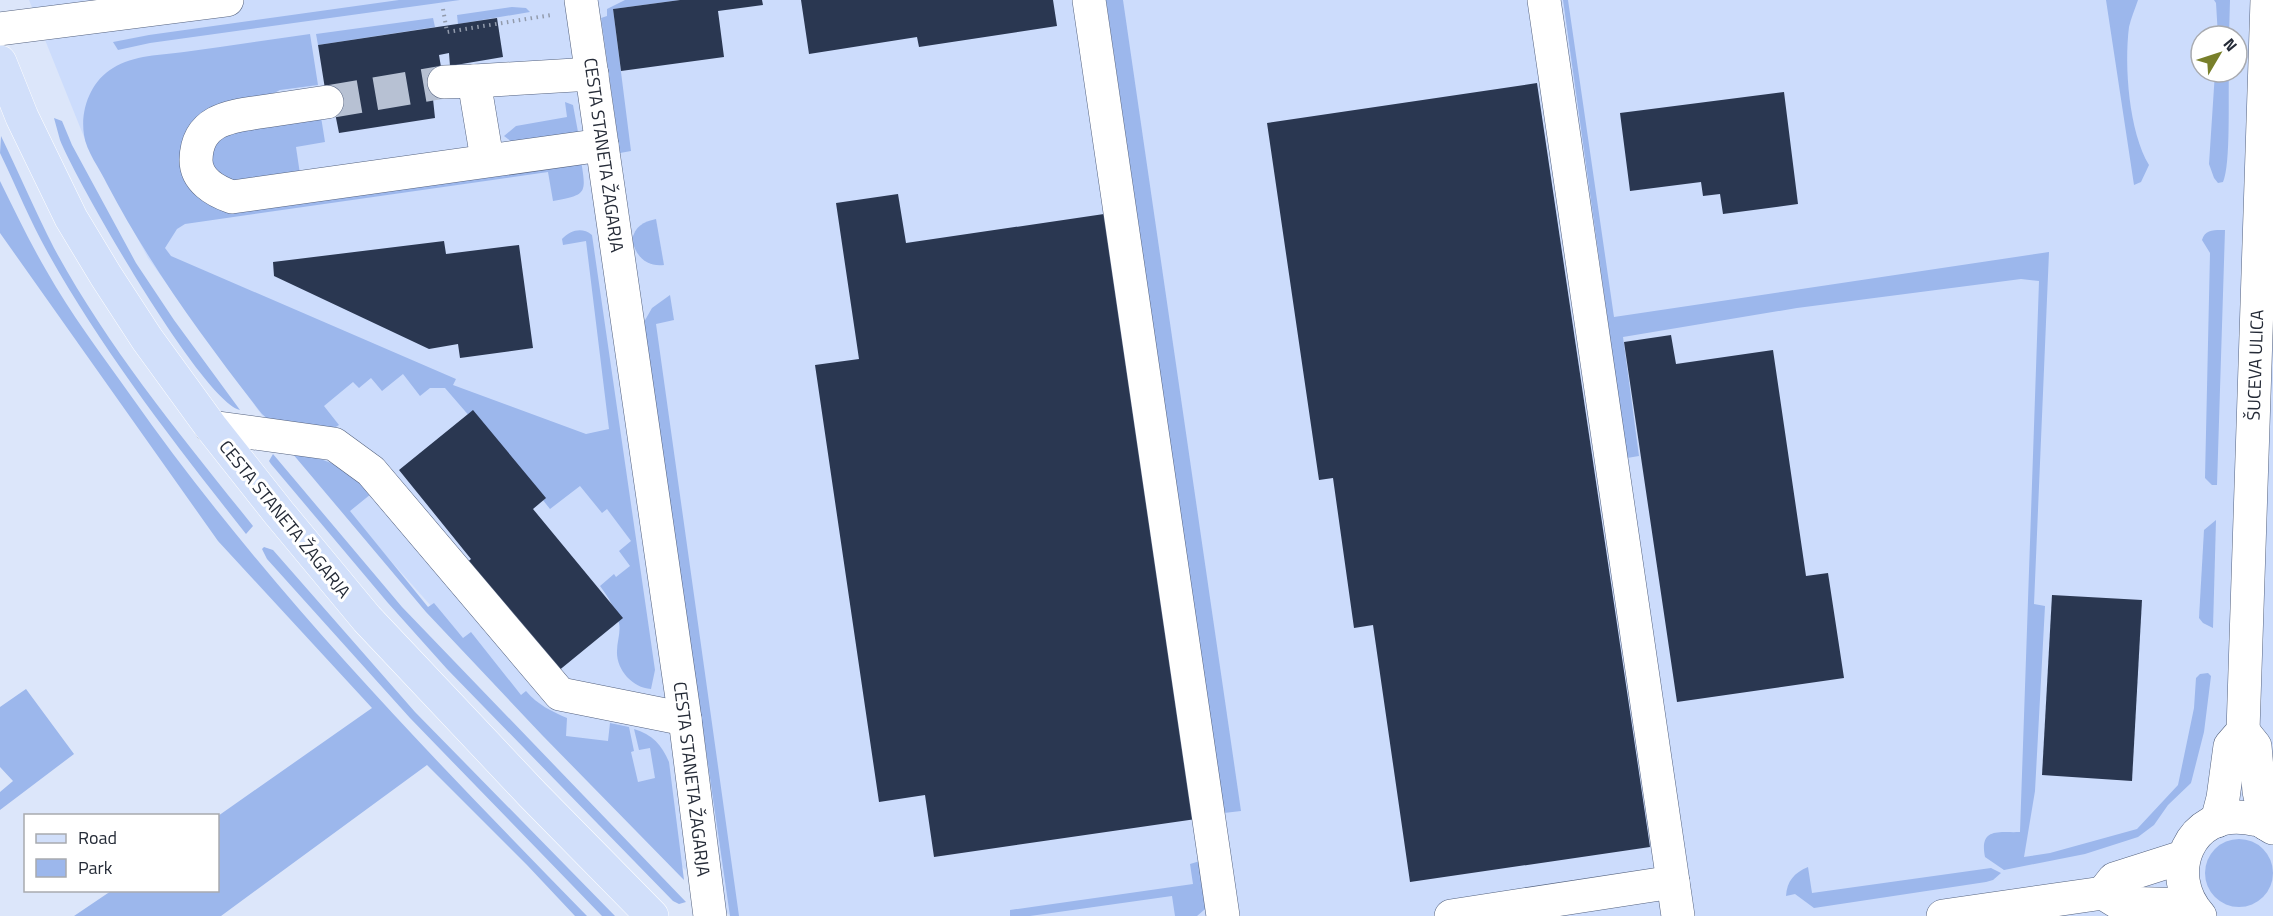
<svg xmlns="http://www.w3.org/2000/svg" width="2273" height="916" font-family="'Titillium Web',sans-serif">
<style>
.built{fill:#ccdcfc;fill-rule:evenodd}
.green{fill:#9cb7ec}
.building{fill:#2a3751}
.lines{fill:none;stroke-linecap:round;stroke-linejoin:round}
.minor-tunnel{stroke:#b7c1d3;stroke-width:33;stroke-dasharray:33 16;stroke-linecap:butt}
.minor-casing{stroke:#54627f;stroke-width:34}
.major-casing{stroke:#fff;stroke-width:34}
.path{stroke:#929bac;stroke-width:4;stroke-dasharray:1.5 4.5;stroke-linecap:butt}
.minor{stroke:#fff;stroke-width:33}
.major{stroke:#d1dffa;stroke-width:33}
.labels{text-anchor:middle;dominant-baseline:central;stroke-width:6;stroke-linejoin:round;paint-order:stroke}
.street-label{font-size:18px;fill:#252b37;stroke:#fff}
</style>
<rect width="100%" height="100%" fill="#dce6fa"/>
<path class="built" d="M29,0H2273V916H730L465,644L266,421L148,258L86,142ZM2201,36H2237V72H2201Z"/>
<g class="green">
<path d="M399,0H460L150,43L118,50L113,42L149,35Z"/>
<path d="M625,0H680L613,9L631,151L620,153L601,18L607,16V9Z"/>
<path d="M1106,0H1123L1241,811L1224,813Z"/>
<path d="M1563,0H1568L1614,317L2049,252L2034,604L2045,606L2035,791L2024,857L2050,853L2137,829L2178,785L2194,708L2196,678L2200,674L2208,673L2211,676L2204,732L2191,783L2168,805L2154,825L2138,837L2085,854L2004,870L1985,857C1979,827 1999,833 2020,832L2039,281L2021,279L1797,308L1623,337L1639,456L1627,458Z"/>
<path d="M2106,0H2138C2135,9 2131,18 2129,27C2124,66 2129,132 2149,165L2141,182L2134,185Z"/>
<path d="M2214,0H2230L2229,36H2218L2216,3Z"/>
<path d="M512,7L526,8L530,12L458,24L457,15Z"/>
<path d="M433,18L435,27L318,45L316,34Z"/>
<path d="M310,34L318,85L280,90L266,97L215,105L205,111L195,192L581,160C586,193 588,195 553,201L548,172L185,224L177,229L165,248L171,256L456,379L453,385L586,434L609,429L586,241L563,245L562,239C571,230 582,227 592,235L655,670L651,689C632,688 616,669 617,651C617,641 621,632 619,623C615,608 609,598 600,586L614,574L616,577L630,566L619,551L631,541L607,509L602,513L580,486L550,509L488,431L484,433L445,388H430L420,396L403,374L382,391L371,378L359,388L353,382L324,406L339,425L334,428L269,420L262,414C205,341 150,266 107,184C100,169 86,151 84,135C80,109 91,81 113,68C133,55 162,55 184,52C226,46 268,40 310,34Z"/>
<path d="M2215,72H2229C2228,95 2231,165 2223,182L2218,183L2214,178L2209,164Z"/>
<path d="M565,102L573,105L578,132L512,142L504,136L516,126L567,117Z"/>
<path d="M321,117L325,142L296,147L300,174L235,185L215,174L209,154L226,131Z"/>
<path d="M54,118L62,121L72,145L136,263L174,320L240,410C202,401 77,183 60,140C58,133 56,125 54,118Z"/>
<path d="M1,136C19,173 35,211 54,248C108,348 182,437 253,526L246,534C175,444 104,353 48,253C30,221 16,186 0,153Z"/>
<path d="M0,181C15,211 29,241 46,270C70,313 102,355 131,396C264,585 426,751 587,916H575L527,865L427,765L221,916H74L111,891L218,890V816L372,708L218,541L0,233Z"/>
<path d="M656,219L664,265C647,267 636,257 632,240C635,226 643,222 656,219Z"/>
<path d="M2225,230L2217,485H2212L2205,478L2210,253L2202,240C2205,229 2215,230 2225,230Z"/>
<path d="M670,295L674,320L656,324L739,916H730L644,322L652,308Z"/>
<path d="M292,453C330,460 344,464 371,494L350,511L428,607L434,603L463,638L471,632L521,695L526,691C538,705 551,711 567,718L566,736L608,741L610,723L629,727L634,751L631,752L638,782L655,778L650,748L639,750L634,729C652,734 662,745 669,762L684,880L542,735L426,612Z"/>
<path d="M273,454L402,607L686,902L679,904L673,901L447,669L388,603L271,464L269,461Z"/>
<path d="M2216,520L2213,628L2203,623L2199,618L2204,530Z"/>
<path d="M264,547L273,550L415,712L615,916H602L410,718L267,559L262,549Z"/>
<path d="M26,689L74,754L0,810V792L13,781L0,767V707Z"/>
<circle cx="2239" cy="873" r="34"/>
<path d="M1200,861L1211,904L1197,916H1175L1172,896L1030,916H1010V910L1193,884L1190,864Z"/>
<path d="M1808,867L1812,893L1991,868L2001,873L1993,880L1986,882L1814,908L1795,894L1786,896C1787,881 1794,873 1808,867Z"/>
</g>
<g class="building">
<path d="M680,0H762L763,5L718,11L724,57L621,71L613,9Z"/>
<path d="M801,0H1053L1057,26L919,47L917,37L809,54Z"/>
<path d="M497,18L503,57L450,66L449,53L439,55L446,97L433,99L435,118L339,133L335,113L329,114L318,45Z"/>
<path d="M1537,83L1650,847L1410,882L1373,625L1354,628L1333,478L1319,480L1267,123Z"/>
<path d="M1784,92L1798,204L1723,214L1720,194L1703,196L1701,182L1630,191L1620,113Z"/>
<path d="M898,194L906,243L1104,214L1196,819L934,857L925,795L879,802L815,365L859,359L836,203Z"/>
<path d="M444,241L446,254L519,245L533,348L460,358L458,344L429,349L274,276L273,262Z"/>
<path d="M1671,335L1676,364L1773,350L1806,576L1828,573L1844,678L1677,702L1624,342Z"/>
<path d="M473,410L546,498L533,509L623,618L546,681L456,572L471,559L399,470Z"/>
<path d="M2052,595L2142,600L2132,781L2042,775Z"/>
</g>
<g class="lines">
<path class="minor-tunnel" d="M327,102L444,82"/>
<g class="minor-casing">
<g id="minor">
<path d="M581,0L685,719L710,916"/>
<path d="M1089,0L1223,916"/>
<path d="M1544,0L1678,916"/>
<path d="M0,29L227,0"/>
<path d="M444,82L474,81"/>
<path d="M327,102C307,105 287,108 267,111C234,116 197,117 196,160C196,180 215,191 232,197L602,145"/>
<path d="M487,159L474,81L592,74"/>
<path d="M211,427L334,444L371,471L560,694L685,719"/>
<path d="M2243,731L2255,746L2259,791L2266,824"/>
<path d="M2217,821L2223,798L2230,746L2243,731L2267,0"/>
<path d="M2103,893L2114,879L2183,857"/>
<path d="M1451,916L1673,882"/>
<path d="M1943,916L2103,893L2119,903L2190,905"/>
<path d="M2200,916C2162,874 2190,809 2247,818C2251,819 2257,819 2261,821C2265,822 2269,826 2273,828"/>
</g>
</g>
<g class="major-casing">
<path id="major" d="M0,62L22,117L71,218L106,276L147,339L211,427L279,513L367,619L533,795L652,916"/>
</g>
<path class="path" d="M443,9L447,32L551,15"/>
<use href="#minor" class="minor"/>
<use href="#major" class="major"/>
</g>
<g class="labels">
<g class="street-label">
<text transform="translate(604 155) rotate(82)">CESTA STANETA ŽAGARJA</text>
<text transform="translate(2255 365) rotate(-88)">ŠUCEVA ULICA</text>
<text transform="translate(285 519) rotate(51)">CESTA STANETA ŽAGARJA</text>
<text transform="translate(692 779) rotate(83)">CESTA STANETA ŽAGARJA</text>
</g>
</g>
<rect x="24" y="814" width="195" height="78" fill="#ffffff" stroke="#a8aaaf" stroke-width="1.5"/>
<rect x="36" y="834" width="30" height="9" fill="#d1dffa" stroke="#a8aaaf" stroke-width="1.5"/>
<text x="78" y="844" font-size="18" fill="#252b37">Road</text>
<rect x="36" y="859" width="30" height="18" fill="#9cb7ec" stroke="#a8aaaf" stroke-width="1.5"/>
<text x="78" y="874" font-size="18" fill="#252b37">Park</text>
<g transform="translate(2219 54) rotate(51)"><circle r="28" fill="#ffffff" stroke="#a8aaaf" stroke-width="1.5"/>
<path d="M0-4.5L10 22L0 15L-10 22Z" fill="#787f2a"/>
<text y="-9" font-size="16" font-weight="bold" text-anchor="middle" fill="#252b37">N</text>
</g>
</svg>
